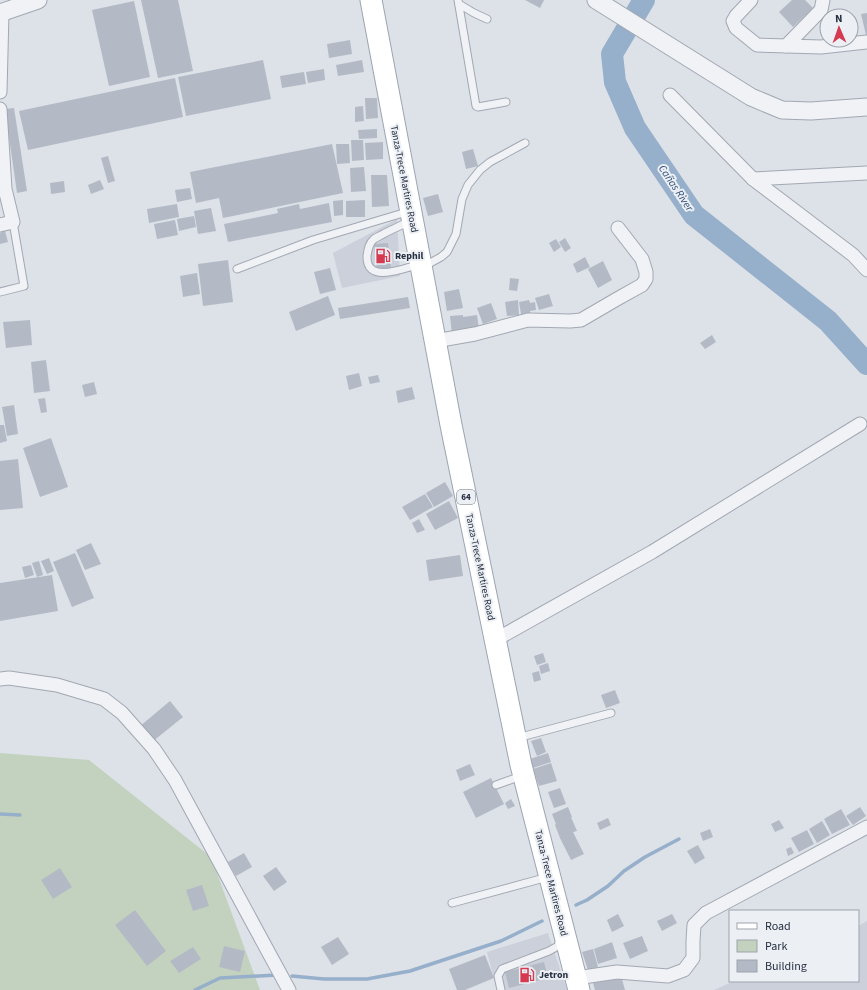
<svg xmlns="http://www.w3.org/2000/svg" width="867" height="990" font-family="'Source Sans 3',sans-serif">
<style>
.built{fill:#cbd0da}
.green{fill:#c3d2be}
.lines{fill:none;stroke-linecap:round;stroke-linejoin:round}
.stream{stroke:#96afca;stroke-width:3.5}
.river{stroke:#96afca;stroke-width:22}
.building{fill:#b4bac5}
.service-casing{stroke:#a2a8b2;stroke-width:9}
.minor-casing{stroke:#a2a8b2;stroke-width:15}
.tertiary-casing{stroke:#a2a8b2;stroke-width:19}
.primary-casing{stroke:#9ca5b4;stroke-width:23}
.service{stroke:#f0f2f6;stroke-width:7}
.minor{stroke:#f0f2f6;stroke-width:13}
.tertiary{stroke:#f0f2f6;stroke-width:17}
.primary{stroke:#fff;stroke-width:21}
.labels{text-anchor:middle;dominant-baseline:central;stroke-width:4;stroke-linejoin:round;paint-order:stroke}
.shield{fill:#ecf0f5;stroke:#616976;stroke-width:1}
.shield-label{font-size:9px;font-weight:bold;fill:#262f3f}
.street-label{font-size:10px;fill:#262f3f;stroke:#ecf0f5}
.poi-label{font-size:10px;font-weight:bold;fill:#262f3f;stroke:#ecf0f5;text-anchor:start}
.water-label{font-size:11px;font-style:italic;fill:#2e4d75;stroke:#ecf0f5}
</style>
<rect width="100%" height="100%" fill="#dde1e8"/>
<g class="built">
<path d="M397,219L400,276L342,288L333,253Z"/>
<path d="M867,921V990H714L734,981H858V926Z"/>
<path d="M548,933L567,990H497L487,952Z"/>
</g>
<path class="green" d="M0,753L89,760L211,857L260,990H0Z"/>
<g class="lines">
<g class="stream">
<path d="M0,814L20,815"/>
<path d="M576,905L587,900L608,886L624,871L645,857L679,839"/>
<path d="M292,976L324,979H367L410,971L501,941L542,921"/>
<path d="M195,990L220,978L277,975"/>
</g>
<path class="river" d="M644,0L612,54L615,82L635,128L694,215L828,321L867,364"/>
</g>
<g class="building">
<path d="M141,0H178L193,71L158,78Z"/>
<path d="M525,0H544L540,8Z"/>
<path d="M792,0H805L813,8L793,27L779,12Z"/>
<path d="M134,1L150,77L109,86L92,10Z"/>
<path d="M867,13V35H866L861,14Z"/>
<path d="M350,40L352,54L329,58L327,44Z"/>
<path d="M263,60L271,99L186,116L178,77Z"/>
<path d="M362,60L364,72L338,76L336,65Z"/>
<path d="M324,69L325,80L308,83L306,72Z"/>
<path d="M304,72L306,84L282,88L280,76Z"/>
<path d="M175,78L183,117L28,150L19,111Z"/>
<path d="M365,98H377L378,118L366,119Z"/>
<path d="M363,106L364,121L355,122V107Z"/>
<path d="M14,108L27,191L17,193L5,109Z"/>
<path d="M377,129V138L359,139L358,130Z"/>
<path d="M351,140H363L364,160L352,161Z"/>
<path d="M383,142V159L366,160L365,143Z"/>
<path d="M332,144L343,193L223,218L219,198L196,203L190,172Z"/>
<path d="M336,144H349L350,163L337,164Z"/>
<path d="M473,149L478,166L466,169L462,152Z"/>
<path d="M108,156L115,181L108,183L101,158Z"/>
<path d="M364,167L366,191L351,192L350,168Z"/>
<path d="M371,175H387L389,206L372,207Z"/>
<path d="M100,180L104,189L91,194L88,185Z"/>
<path d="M64,181L65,192L51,194L50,183Z"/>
<path d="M190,188L192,199L177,202L175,190Z"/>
<path d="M438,194L443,212L428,216L423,198Z"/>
<path d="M343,200V215L334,216L333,201Z"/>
<path d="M365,200V217H346V201Z"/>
<path d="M329,203L332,222L228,242L224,224L278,213L277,209L299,204L300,209Z"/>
<path d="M177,204L179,217L149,223L147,209Z"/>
<path d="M211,208L216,231L198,234L194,211Z"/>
<path d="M194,216L196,227L179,231L177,219Z"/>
<path d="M175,220L178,235L157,239L154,224Z"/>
<path d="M5,231L8,242L0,244V233Z"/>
<path d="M565,238L571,248L565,252L559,242Z"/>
<path d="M556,239L561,247L554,252L549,243Z"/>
<path d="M388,243L391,268L377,271L374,244Z"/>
<path d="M585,257L590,267L577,273L573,264Z"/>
<path d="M228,260L233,302L203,306L198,264Z"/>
<path d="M603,261L612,280L598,288L588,269Z"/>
<path d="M330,268L336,290L320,294L314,272Z"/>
<path d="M197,273L200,294L183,297L180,276Z"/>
<path d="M510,278L519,279L517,291L509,290Z"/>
<path d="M459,289L463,308L447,311L444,292Z"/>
<path d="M549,294L553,306L539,310L535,298Z"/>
<path d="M328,296L335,315L296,331L289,312Z"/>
<path d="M408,297L410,308L340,319L338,308Z"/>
<path d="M518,300L519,315L507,316L505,302Z"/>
<path d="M529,300L530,303L535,302L536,310L530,311V313L521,314L519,302Z"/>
<path d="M491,303L497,319L483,324L477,308Z"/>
<path d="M463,315V317L477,315L479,329L452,335L450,316Z"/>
<path d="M30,320L32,345L6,348L3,322Z"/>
<path d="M712,335L716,342L705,349L700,343Z"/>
<path d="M46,360L50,391L34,393L31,362Z"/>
<path d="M359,373L362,386L349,390L346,376Z"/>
<path d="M378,375L380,382L370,384L368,377Z"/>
<path d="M94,382L97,394L85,397L82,385Z"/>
<path d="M412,387L415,399L398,403L396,391Z"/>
<path d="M45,398L47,412L41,413L38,399Z"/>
<path d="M14,405L18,434L7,436L2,407Z"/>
<path d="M0,425H4L7,441L0,443Z"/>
<path d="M51,438L68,487L40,497L23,448Z"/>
<path d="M18,459L23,508L0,510V461Z"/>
<path d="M445,482L453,496L434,507L426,493Z"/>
<path d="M425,494L433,507L410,520L402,507Z"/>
<path d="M449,501L458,518L435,530L426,514Z"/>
<path d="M419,519L425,530L417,533L412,523Z"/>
<path d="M91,543L101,564L85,570L76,550Z"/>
<path d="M75,553L94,598L72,607L53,562Z"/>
<path d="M460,555L463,576L429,581L426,560Z"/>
<path d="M49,558L54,571L47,574L41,561Z"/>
<path d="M39,561L43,575L37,577L32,563Z"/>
<path d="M31,565L34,575L25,578L22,567Z"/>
<path d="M52,575L58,611L0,621V583Z"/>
<path d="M543,653L546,662L537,665L534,656Z"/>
<path d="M548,663L550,671L541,674L539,666Z"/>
<path d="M539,671L541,680L534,682L532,673Z"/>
<path d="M615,690L620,703L606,708L601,695Z"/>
<path d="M170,701L183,717L152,742L139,727Z"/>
<path d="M541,738L546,752L537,756L531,741Z"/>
<path d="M548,753L551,762L533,768L530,759Z"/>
<path d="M551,763L557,781L539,786L533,769Z"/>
<path d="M470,764L475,775L460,781L456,770Z"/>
<path d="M491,778L504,804L476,818L463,792Z"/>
<path d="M560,788L566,804L554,808L548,792Z"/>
<path d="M511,799L515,806L508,809L505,803Z"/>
<path d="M568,807L572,817H571L577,831L573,832L584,854L571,860L560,838L555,825L556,824L552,814Z"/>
<path d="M860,807L866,816L853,825L846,816Z"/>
<path d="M841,809L850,825L832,834L824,819Z"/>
<path d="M608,818L611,825L600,830L597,823Z"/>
<path d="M779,820L784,828L775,832L771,824Z"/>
<path d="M822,821L830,835L817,843L809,829Z"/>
<path d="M710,829L713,837L703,841L700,833Z"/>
<path d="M807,830L814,844L799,852L791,838Z"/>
<path d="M698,845L705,858L695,864L687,851Z"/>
<path d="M791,847L794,853L788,856L786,849Z"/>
<path d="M244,853L252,867L236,876L228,862Z"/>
<path d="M276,867L287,882L274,891L263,876Z"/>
<path d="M60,868L72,887L53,899L41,880Z"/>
<path d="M202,885L209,906L193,911L186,890Z"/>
<path d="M135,910L166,951L147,966L115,925Z"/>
<path d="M618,914L624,926L612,932L607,920Z"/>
<path d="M672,914L677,923L662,931L657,921Z"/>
<path d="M642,936L648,951L630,959L623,943Z"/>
<path d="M338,937L349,954L332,965L321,947Z"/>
<path d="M612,942L617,958L598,964L594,949Z"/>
<path d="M224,946L245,951L240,972L219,967Z"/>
<path d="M193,947L201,959L179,973L170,961Z"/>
<path d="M593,949L598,967L588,970L582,952Z"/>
<path d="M485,955L494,978L465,990H457L449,969Z"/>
<path d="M544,962L548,978L509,988L505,972Z"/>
<path d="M621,976L625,990H595L593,983Z"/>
</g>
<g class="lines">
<g class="service-casing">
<g id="service">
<path d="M458,0L476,106L478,107L506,102"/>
<path d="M459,4L474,13L487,19"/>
<path d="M410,221C402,225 393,229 385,233C382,235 377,237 374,239C369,243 368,249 367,256C366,285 405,268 420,264"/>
<path d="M423,267L441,257L447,252L456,234L462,199L468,185L480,170L490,162L525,143"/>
<path d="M237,269L313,240L410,211"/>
<path d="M0,292L24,286L13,222"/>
<path d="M517,738L611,713"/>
<path d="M496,785L521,776"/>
<path d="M452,903L548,877"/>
<path d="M501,990L498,976L502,969L549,951L558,946L560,939"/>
</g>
</g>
<g class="minor-casing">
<g id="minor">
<path d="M751,0L736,16L733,21L736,28L757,45L821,47L867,42"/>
<path d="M786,46L821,10L823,0"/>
<path d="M0,92L2,12"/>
<path d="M670,95L753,179L853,255L867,270"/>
<path d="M0,109L5,189L13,222L0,225"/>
<path d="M753,179L867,173"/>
<path d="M435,341L475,334L528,320L570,321L581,320L617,299L642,285L646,279V272L642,259L618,228"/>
<path d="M495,640L652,552L860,424"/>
<path d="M0,679L9,678L57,685L104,699L122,713L154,749L175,780L289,990"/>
<path d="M576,978L617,972L668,976L684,970L693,958V941L694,925L706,913L867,827"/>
</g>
</g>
<g class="tertiary-casing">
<g id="tertiary">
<path d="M596,0L751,97L782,110L811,111L867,107"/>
<path d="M0,13L38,0"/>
</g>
</g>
<g class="primary-casing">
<path id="primary" d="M371,0L451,425L521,765L579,990"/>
</g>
<use href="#service" class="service"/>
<use href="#minor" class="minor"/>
<use href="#tertiary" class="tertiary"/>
<use href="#primary" class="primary"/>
</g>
<defs>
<g id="fuel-bare" transform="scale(1.2)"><path d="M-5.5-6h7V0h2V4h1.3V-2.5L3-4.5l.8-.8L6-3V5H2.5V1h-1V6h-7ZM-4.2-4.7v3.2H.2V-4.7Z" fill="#d53a50" stroke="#ecf0f5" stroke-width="2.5" paint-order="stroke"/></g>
</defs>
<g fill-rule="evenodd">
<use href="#fuel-bare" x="383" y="256"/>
<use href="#fuel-bare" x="527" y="975"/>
</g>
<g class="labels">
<rect class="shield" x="457" y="490" width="18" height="14" rx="3"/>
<g class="shield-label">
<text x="466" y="497">64</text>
</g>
<g class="street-label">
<text transform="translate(404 179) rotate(79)">Tanza-Trece Martires Road</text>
<text transform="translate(480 567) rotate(78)">Tanza-Trece Martires Road</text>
<text transform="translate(551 883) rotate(76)">Tanza-Trece Martires Road</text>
</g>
<g class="poi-label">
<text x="395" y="256">Rephil</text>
<text x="539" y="975">Jetron</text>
</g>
<g class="water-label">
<text transform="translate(676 188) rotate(56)">Cañas River</text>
</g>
</g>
<rect x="729" y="910" width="130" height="72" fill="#ecf0f5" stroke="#9da3ac"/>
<rect x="737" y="923" width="20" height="6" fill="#ffffff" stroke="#9da3ac"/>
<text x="765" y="930" font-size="12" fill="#262f3f">Road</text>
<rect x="737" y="940" width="20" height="12" fill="#c3d2be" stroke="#9da3ac"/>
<text x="765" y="950" font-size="12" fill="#262f3f">Park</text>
<rect x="737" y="960" width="20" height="12" fill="#b4bac5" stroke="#9da3ac"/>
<text x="765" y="970" font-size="12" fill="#262f3f">Building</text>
<g transform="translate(839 28) rotate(358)"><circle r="19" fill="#ecf0f5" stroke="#9da3ac"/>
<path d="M0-3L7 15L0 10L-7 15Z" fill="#d53a50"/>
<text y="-6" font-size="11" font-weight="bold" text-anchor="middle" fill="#262f3f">N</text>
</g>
</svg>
